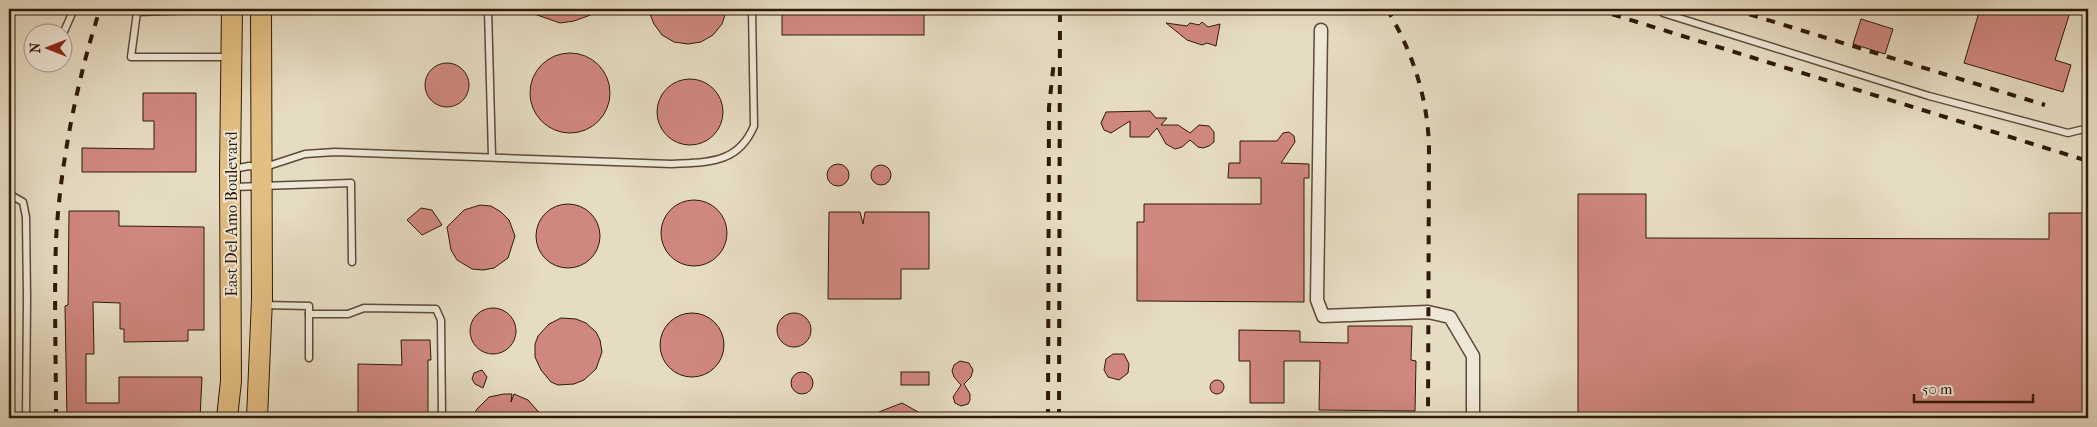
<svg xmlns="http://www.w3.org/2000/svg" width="2097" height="427" font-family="'IM FELL French Canon',serif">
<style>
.building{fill:#d0877f;stroke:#2f1a08}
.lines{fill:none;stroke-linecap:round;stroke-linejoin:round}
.service-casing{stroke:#5d4a37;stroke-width:9}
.minor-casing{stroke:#5d4a37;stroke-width:15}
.primary-casing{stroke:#2f1a08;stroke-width:22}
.service{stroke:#efe8d8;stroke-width:6}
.minor{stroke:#efe8d8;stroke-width:12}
.primary{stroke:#e3be82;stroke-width:20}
.rail{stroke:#2f1a08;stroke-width:4;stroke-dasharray:9 9;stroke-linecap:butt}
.labels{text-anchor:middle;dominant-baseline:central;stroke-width:4;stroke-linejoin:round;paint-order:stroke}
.street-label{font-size:16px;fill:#2f1a08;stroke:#efe8d8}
</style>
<rect width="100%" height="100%" fill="#e6dcc3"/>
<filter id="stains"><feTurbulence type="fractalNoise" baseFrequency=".004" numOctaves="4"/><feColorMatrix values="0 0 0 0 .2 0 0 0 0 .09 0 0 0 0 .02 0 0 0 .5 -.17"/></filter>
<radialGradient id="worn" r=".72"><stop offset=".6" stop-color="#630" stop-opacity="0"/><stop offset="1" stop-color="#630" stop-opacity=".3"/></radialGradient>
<g class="building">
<path d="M523,9H604V10L574,21L560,23L523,10Z"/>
<path d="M648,9H727L722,24L713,35L701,42L688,44L674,42L662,35L654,24Z"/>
<rect x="782" y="9" width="142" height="26"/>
<path d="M1980,9H2071L2055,60L2071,65L2063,92L1964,63Z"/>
<path d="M1861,19L1893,29L1885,54L1853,44Z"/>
<path d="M1202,22L1208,27L1220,24L1216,46L1207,43L1202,45L1187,40L1166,23L1187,26L1190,23L1199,25Z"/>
<circle cx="570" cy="93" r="40"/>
<circle cx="447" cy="85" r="22"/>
<circle cx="690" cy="112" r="33"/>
<path d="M143,93H196V172H82V148L154,149V121H143Z"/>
<path d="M1150,111L1156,118H1167L1161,125H1178L1190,133L1199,125L1209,126L1214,132V142L1209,146L1203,148L1198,147L1190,140L1182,147L1175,149L1166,144L1157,128L1149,137H1130V121L1111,133L1104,130L1101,123L1106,112Z"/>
<path d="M1289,132L1294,136L1295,142L1281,163L1309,164V178H1304V302L1137,301V222H1144V204H1261V178H1228L1229,163H1240V141H1277L1283,133Z"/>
<circle cx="838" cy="175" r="11"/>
<circle cx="881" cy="175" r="10"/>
<path d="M1578,194H1646V238L2049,239V213H2088V418H1578Z"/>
<circle cx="694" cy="233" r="33"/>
<circle cx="568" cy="236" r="32"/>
<path d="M480,205L491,206L501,212L509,220L515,236L508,258L494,268L483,270L472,269L457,260L451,250L447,227L464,210Z"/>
<path d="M421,208L432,210L442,225L422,235L407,220Z"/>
<path d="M69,211H119V226L204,227V330H188V341L124,342V329H120V303L93,302L94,354H86V403H119V377H202L200,418H67L65,306L68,305Z"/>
<path d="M829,212H860L863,224L865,212H929V269H901V299H828Z"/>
<circle cx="493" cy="331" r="23"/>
<circle cx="692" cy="345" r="32"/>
<circle cx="794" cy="330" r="17"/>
<path d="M561,318L576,319L586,323L596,332L600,340L602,352L596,369L584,380L574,384L558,385L551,382L541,370L535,357V344L538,336L549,324Z"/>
<path d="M1348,326H1412L1411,360L1416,361L1415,411L1319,410L1320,361H1284V403H1250V361H1239V330L1300,331V342L1348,343Z"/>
<path d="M401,340H430L431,360H428V414H419V418H405V414H378V418H358V364L402,365Z"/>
<path d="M1113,354H1124L1129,364L1128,373L1119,380L1108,377L1104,370L1106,359Z"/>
<path d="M960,361L969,363L973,370L971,377L964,384L970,394V400L968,404L961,406L955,403L953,397L961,385L954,377L952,371L954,365Z"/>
<path d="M482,370L487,377L483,388L475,384L472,379L474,373Z"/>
<circle cx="802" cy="383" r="11"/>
<rect x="901" y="372" width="28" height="13"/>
<circle cx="1217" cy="387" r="7"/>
<path d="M504,394H512L511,402L514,394L528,400L544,418H472L477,409L489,397Z"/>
<path d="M902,403L929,418H866V417Z"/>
</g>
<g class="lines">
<g class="service-casing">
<g id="service">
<path d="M488,9L492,157"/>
<path d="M1662,9L1663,13L1929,96L2068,133L2088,128"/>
<path d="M62,36L74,9"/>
<path d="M229,57H131L137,12L230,9"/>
<path d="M233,169L249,166L262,168L305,154L335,152L672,164C708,162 738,164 754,126L752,9"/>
<path d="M233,187L351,183L352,262"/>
<path d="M9,194L23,202L26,217L27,298L26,418"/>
<path d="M265,305L309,306V358"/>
<path d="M309,314H348L364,308L436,309L441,320L442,418"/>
</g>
</g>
<g class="minor-casing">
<path id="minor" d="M1321,30L1317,300L1323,316L1428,312L1450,317L1473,356V418"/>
</g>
<g class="primary-casing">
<g id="primary">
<path d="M227,418L231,381L230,170L232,9"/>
<path d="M257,418L262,299L261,9"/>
</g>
</g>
<use href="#service" class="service"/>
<use href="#minor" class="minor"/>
<use href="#primary" class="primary"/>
<g class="rail">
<path d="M1387,9C1412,51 1427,95 1429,145L1428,418"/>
<path d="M1595,9L2088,161"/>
<path d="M1732,9L2045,105"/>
<path d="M56,418C56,359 54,299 56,240C60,165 77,80 100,9"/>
<path d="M1048,418L1049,107L1054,61"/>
<path d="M1059,418L1060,9"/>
</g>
</g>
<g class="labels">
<g class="street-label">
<text transform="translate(231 214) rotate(-90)">East Del Amo Boulevard</text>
</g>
</g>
<rect width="2097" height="427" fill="none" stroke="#e6dcc3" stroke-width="30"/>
<rect x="10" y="10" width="2077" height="407" fill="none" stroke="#2f1a08" stroke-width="2.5"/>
<rect x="15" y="15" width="2067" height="397" fill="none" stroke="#2f1a08"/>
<g transform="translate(48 48) rotate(270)"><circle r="24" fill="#efe8d8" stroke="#a29685"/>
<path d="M0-4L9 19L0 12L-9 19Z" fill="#8f2418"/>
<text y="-8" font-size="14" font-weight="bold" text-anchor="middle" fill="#2f1a08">N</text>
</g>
<path d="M1914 394v8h119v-8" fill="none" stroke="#2f1a08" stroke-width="2.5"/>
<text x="1922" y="394" font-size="15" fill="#2f1a08" stroke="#efe8d8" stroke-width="4" paint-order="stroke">50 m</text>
<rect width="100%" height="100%" filter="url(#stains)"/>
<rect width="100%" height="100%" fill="url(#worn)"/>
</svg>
